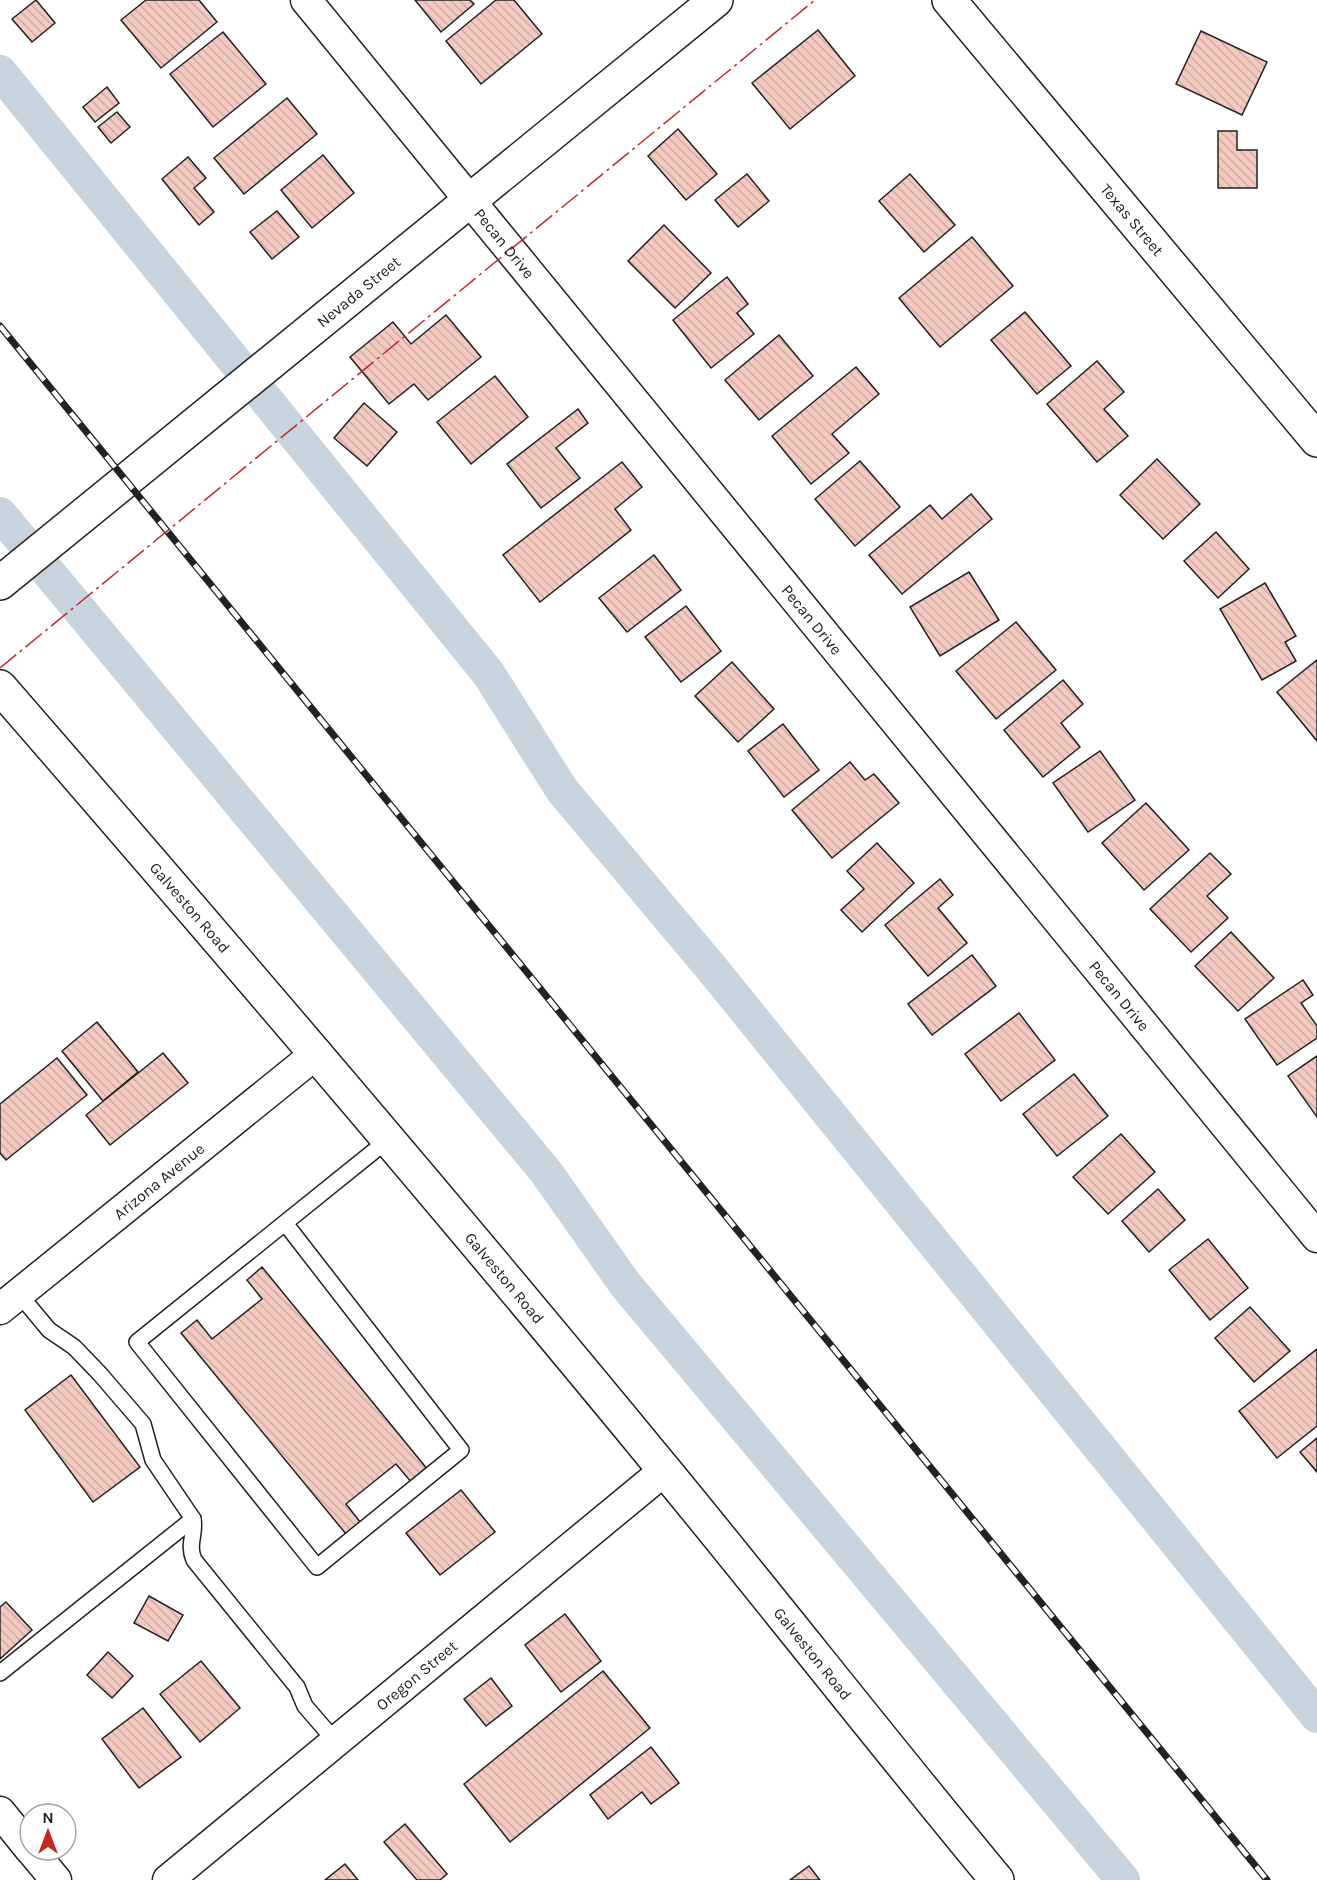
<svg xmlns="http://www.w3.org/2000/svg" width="1317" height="1880" font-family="Karla,sans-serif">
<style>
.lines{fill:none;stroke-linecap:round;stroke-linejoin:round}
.canal{stroke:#c7d3dd;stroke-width:34}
.building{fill:url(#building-back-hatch);stroke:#222;stroke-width:1.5}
.service-casing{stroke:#222;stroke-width:18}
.minor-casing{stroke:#222;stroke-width:33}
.tertiary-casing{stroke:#222;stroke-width:36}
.primary-casing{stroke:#222;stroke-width:36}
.service{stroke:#fff;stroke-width:15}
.minor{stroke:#fff;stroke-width:30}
.tertiary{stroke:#fff;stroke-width:33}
.primary{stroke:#fff;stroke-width:33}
.rail-casing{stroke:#222;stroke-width:7}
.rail{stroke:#fff;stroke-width:4.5;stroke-dasharray:14;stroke-linecap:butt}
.power{stroke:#c62828;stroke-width:1.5;stroke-dasharray:21 4.5 3 4.5;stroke-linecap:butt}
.labels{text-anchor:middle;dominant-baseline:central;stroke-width:4.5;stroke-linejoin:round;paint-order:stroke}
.street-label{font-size:16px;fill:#222;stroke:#fff}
</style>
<defs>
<pattern id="building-back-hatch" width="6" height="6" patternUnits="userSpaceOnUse" patternTransform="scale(1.5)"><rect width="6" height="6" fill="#f3c9c0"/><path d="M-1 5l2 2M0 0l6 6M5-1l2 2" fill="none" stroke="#d0aca5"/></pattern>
</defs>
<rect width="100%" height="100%" fill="#fff"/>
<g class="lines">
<g class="canal">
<path d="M0,72L488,673L562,790L713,970L1317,1716"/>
<path d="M0,514L546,1172L625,1284L1123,1880"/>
</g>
</g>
<g class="building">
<path d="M36,0L55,23L32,42L12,19Z"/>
<path d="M146,0H199L217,22L161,68L121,20Z"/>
<path d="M415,0H470L474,4L441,32Z"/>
<path d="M496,0H514L542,34L481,84L446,41Z"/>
<path d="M818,30L855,76L790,129L752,83Z"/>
<path d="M1201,31L1267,62L1242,115L1176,84Z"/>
<path d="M223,32L266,84L213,127L170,74Z"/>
<path d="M107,87L119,103L95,122L83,107Z"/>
<path d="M287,98L317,134L244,194L214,158Z"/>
<path d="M117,112L130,127L111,143L98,127Z"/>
<path d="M678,129L717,174L686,200L648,156Z"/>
<path d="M1218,131H1237V150H1257V188H1218Z"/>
<path d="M323,155L354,193L312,228L281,190Z"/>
<path d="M188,157L206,178L194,188L214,212L199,225L162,179Z"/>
<path d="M747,174L769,201L738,227L715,200Z"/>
<path d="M910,174L955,225L924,252L879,201Z"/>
<path d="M277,211L299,237L272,259L250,232Z"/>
<path d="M664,225L711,273L675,308L628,261Z"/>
<path d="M972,237L1013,286L940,347L899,298Z"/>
<path d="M727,277L748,304L737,313L754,334L711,368L673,320Z"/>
<path d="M1025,312L1071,366L1037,394L991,340Z"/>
<path d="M446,315L481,357L428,400L414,384L389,404L350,357L393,322L411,344Z"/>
<path d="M779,335L813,376L759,420L725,380Z"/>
<path d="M1097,361L1124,392L1104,409L1128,436L1097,462L1047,404Z"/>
<path d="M856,367L879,394L832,434L849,453L811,484L772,436Z"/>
<path d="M495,376L528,417L471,464L437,422Z"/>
<path d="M364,403L397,432L367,466L334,438Z"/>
<path d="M578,409L588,423L556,448L580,478L541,508L507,464Z"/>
<path d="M1157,459L1200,504L1163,539L1120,495Z"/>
<path d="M860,461L900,507L855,546L815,499Z"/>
<path d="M622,462L642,487L615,509L631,530L540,602L503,555Z"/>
<path d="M971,494L992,519L902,594L869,555L930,505L942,519Z"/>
<path d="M1216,532L1249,569L1218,598L1184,561Z"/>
<path d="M654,555L681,590L627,632L599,598Z"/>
<path d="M969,572L999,620L940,656L910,607Z"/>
<path d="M1265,583L1296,636L1285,642L1296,661L1262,680L1220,609Z"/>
<path d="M686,606L721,651L681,682L645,637Z"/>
<path d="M1016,622L1056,670L996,719L956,671Z"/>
<path d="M1317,660V741L1277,692Z"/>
<path d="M732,662L774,709L738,742L695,696Z"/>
<path d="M1063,680L1083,704L1061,723L1080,747L1043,777L1004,730Z"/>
<path d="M783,724L819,770L784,797L748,751Z"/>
<path d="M1100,751L1135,800L1088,832L1053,783Z"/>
<path d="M850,762L865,780L874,774L899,803L832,858L792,810Z"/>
<path d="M1146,803L1189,850L1144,890L1102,843Z"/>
<path d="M877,843L914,883L862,932L841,910L864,889L847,871Z"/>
<path d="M1210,853L1231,874L1207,896L1228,918L1191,952L1150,909Z"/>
<path d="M940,879L953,895L938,908L967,943L928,976L885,925Z"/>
<path d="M1231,932L1274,978L1238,1011L1195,966Z"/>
<path d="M972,955L996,986L932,1035L908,1004Z"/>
<path d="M1303,980L1313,995L1301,1003L1317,1026V1038L1277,1065L1245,1019Z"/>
<path d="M1019,1013L1055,1060L1001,1101L965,1054Z"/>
<path d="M97,1022L138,1072L103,1101L62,1051Z"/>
<path d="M163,1053L188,1083L110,1145L86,1115Z"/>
<path d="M1317,1056V1117L1288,1076Z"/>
<path d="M57,1058L87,1095L6,1160L0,1153V1104Z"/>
<path d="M1074,1074L1108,1116L1057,1156L1023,1114Z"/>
<path d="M1121,1134L1155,1172L1108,1214L1073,1177Z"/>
<path d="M1158,1189L1185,1220L1149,1252L1122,1221Z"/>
<path d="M1208,1239L1248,1288L1210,1320L1169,1270Z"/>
<path d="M262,1267L428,1470L412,1483L396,1464L346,1504L361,1523L346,1534L181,1333L197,1320L212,1339L262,1299L247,1280Z"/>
<path d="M1250,1307L1290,1351L1254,1382L1215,1338Z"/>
<path d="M1317,1349V1426L1277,1458L1239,1411Z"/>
<path d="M71,1375L140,1467L93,1502L25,1410Z"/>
<path d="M1317,1438V1472L1300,1452Z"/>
<path d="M461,1490L495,1532L440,1575L406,1533Z"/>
<path d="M149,1596L183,1615L168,1641L134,1623Z"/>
<path d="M6,1602L32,1630L0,1659V1607Z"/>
<path d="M565,1614L601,1661L561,1692L525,1645Z"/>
<path d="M108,1652L133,1676L112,1698L87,1675Z"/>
<path d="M201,1661L240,1708L200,1742L160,1694Z"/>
<path d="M603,1671L650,1728L510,1842L464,1784Z"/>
<path d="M491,1678L512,1706L486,1726L464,1699Z"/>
<path d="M143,1708L181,1757L139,1788L102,1739Z"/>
<path d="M651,1747L679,1783L651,1804L642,1792L608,1819L590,1795Z"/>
<path d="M405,1824L447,1874L440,1880H417L384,1842Z"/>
<path d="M345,1864L358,1880H325Z"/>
<path d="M809,1866L820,1880H790Z"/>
</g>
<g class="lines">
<g class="service-casing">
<g id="service">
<path d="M285,1223L461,1450L317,1567L137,1342L389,1139"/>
<path d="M19,1294L49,1330L74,1347L100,1374L143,1424L153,1460L193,1519C196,1534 187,1544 194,1560L297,1687L305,1706L336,1742"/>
<path d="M0,1673L193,1519"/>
</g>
</g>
<g class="minor-casing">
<g id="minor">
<path id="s1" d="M306,0L1317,1237"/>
<path id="s2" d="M0,1309L317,1053"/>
<path d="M0,1812L30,1849"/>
<path d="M31,1850L56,1880"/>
<path id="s3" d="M168,1880L665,1470"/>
</g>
</g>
<g class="tertiary-casing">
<g id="tertiary">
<path id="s4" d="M949,0L1317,440"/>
<path id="s5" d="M0,583L716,0"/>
</g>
</g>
<g class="primary-casing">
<g id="primary">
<path id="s6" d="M0,687C224,945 446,1204 662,1467C775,1604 884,1744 997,1880"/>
</g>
</g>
<use href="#service" class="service"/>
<use href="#minor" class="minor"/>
<use href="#tertiary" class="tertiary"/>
<use href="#primary" class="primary"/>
<g class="rail-casing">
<path id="rail" d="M0,326L1267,1880"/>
</g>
<use href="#rail" class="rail"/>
<path class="power" d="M0,668L815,0"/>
</g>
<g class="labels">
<g class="street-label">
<text stroke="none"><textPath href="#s4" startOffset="286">Texas Street</textPath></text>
<text stroke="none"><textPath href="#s1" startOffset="314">Pecan Drive</textPath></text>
<text stroke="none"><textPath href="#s5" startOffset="462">Nevada Street</textPath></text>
<text stroke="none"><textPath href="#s1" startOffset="800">Pecan Drive</textPath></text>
<text stroke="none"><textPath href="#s6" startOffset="291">Galveston Road</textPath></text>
<text stroke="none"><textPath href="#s1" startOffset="1286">Pecan Drive</textPath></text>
<text stroke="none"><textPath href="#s2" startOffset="204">Arizona Avenue</textPath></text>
<text stroke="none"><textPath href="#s6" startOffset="777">Galveston Road</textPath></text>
<text stroke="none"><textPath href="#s6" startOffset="1263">Galveston Road</textPath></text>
<text stroke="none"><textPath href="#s3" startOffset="322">Oregon Street</textPath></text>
</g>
</g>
<g transform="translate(48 1832)"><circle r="28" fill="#ffffff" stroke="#a7a7a7" stroke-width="1.5"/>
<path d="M0-4.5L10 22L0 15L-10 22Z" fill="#c62828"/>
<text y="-9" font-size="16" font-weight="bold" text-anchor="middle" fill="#222222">N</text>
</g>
</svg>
